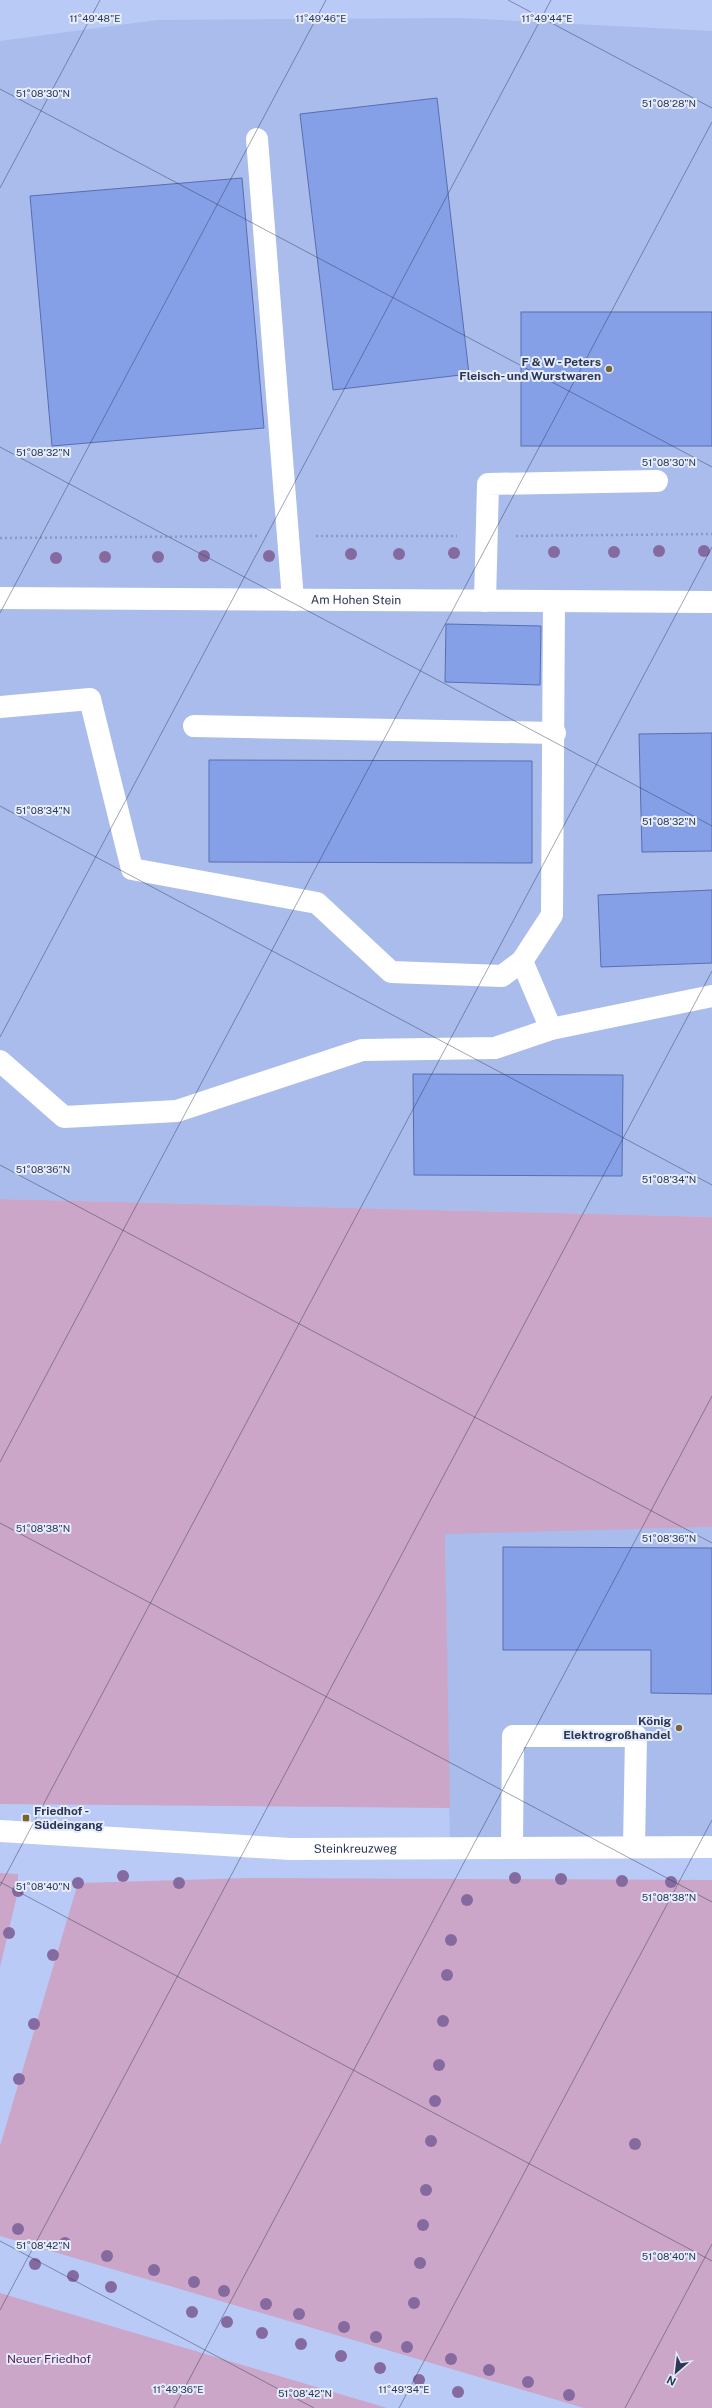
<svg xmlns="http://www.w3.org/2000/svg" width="712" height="2408" font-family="'Public Sans',sans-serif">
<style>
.built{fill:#a9bceb}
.green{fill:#cba6c8}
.building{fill:#86a0e8;stroke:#576eb2}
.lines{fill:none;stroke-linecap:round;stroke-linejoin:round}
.path{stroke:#8a99c1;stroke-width:2.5;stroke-dasharray:2 3;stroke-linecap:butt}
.minor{stroke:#fff;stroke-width:22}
.tree{fill:#856aa0}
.ticks{fill:none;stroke:#2d3856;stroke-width:1;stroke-opacity:0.45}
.poi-dot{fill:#776433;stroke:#e5ecfb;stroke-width:1.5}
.labels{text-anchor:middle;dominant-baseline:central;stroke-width:4;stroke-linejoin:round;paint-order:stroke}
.poi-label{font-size:12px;font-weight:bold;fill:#2d3856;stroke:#e5ecfb;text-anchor:end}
.street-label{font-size:12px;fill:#2d3856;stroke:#e5ecfb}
.park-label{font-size:12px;fill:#5a1b59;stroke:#e5ecfb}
.ticks-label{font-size:10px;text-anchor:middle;fill:#2d3856;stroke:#e5ecfb;stroke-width:4;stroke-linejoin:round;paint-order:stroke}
</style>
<rect width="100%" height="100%" fill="#b9caf7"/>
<g class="built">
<path d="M461,18L712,31V1217L0,1199V41L157,20Z"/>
<path d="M712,1527V1847H450L445,1533Z"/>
</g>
<g class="green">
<path d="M0,1199L712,1217V1527L445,1534L450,1808L0,1804Z"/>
<path d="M0,1873L18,1874V1891L0,1967Z"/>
<path d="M250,1878L712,1880V2408H584L0,2236V2146L78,1883Z"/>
<path d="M0,2293L387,2408H0Z"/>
</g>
<g class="building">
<path d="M437,98L469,374L333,390L300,114Z"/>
<path d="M242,178L264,428L52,446L30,196Z"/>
<rect x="521" y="312" width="191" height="134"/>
<path d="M446,624L541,626L540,685L445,682Z"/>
<path d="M712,733V851L642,852L639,734Z"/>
<path d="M209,760L532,761V863L209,862Z"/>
<path d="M712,890V963L601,967L598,895Z"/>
<path d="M413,1074L623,1075L622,1176L414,1175Z"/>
<path d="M503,1547L712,1548V1694L651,1693V1650H503Z"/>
</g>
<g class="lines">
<g class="path">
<path d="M316,536H457"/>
<path d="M516,536L712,534"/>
<path d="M0,538L259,536"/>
</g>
<g class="minor">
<path d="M257,139L293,600"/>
<path id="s1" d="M0,598L712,602"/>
<path d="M485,601L488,484L657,481"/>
<path d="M0,707L90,699L132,869L317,903L391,972L502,976L522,961L552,915L554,602"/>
<path d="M194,726L555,733"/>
<path d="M551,1029L712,996"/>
<path d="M0,1061L64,1117L177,1111L362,1050L495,1048L551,1029L522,961"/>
<path id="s2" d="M0,1831L290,1849L712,1847"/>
<path d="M512,1848L513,1736H636L634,1847"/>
</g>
</g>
<g class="tree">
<circle cx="659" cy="551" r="6"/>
<circle cx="704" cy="551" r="6"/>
<circle cx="554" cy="552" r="6"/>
<circle cx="614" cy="552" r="6"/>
<circle cx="454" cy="553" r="6"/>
<circle cx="351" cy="554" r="6"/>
<circle cx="399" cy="554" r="6"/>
<circle cx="204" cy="556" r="6"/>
<circle cx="269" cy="556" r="6"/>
<circle cx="105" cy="557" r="6"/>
<circle cx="158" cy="557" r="6"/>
<circle cx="56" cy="558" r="6"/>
<circle cx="123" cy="1876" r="6"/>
<circle cx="515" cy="1878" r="6"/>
<circle cx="561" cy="1879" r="6"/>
<circle cx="622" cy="1881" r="6"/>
<circle cx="671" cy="1882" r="6"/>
<circle cx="78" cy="1883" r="6"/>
<circle cx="179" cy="1883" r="6"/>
<circle cx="18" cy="1891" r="6"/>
<circle cx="467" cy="1900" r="6"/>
<circle cx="9" cy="1933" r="6"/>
<circle cx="451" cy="1940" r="6"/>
<circle cx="53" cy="1955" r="6"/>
<circle cx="447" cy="1975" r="6"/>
<circle cx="443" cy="2021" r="6"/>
<circle cx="34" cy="2024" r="6"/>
<circle cx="439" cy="2065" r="6"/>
<circle cx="19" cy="2079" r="6"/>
<circle cx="435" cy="2101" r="6"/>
<circle cx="431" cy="2141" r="6"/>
<circle cx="635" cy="2144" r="6"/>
<circle cx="426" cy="2190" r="6"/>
<circle cx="423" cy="2225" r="6"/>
<circle cx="18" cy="2229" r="6"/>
<circle cx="65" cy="2243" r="6"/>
<circle cx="107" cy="2256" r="6"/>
<circle cx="420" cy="2263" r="6"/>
<circle cx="35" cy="2264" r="6"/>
<circle cx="154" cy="2270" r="6"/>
<circle cx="73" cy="2276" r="6"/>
<circle cx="194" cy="2282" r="6"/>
<circle cx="111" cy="2287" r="6"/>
<circle cx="224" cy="2291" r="6"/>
<circle cx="414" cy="2303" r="6"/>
<circle cx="266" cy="2304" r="6"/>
<circle cx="192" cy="2312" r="6"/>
<circle cx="299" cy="2314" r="6"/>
<circle cx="227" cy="2322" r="6"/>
<circle cx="344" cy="2327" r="6"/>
<circle cx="262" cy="2333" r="6"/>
<circle cx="376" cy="2337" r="6"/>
<circle cx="301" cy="2344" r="6"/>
<circle cx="407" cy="2347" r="6"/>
<circle cx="341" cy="2356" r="6"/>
<circle cx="451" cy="2359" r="6"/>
<circle cx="380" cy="2368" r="6"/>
<circle cx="489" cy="2370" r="6"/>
<circle cx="419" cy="2380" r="6"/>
<circle cx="528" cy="2382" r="6"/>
<circle cx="458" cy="2392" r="6"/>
<circle cx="569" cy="2395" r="6"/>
</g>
<path class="ticks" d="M508,0L712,108M0,89L712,467M0,188L100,0M0,447L712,826M0,613L326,0M0,806L712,1185M0,1037L551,0M0,1165L712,1543M0,1462L712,122M0,1523L712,1902M0,1882L712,2261M0,1886L712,547M0,2241L314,2408M0,2310L712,971M174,2408L712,1396M399,2408L712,1820M625,2408L712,2244"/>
<g class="poi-dot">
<circle cx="609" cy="369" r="4"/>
<circle cx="679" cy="1728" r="4"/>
<rect x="22" y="1814" width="8" height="8" rx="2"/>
</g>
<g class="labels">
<g class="poi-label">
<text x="601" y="362">F &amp; W - Peters<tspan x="601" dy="14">Fleisch- und Wurstwaren</tspan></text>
<text x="671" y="1721">König<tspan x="671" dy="14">Elektrogroßhandel</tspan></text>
<text x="34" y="1811" text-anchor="start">Friedhof -<tspan x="34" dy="14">Südeingang</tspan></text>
</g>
<g class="street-label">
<text stroke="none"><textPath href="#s1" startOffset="356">Am Hohen Stein</textPath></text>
<text stroke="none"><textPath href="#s2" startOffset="356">Steinkreuzweg</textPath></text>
</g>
<g class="park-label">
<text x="49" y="2359">Neuer Friedhof</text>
</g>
</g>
<g class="ticks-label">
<text x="95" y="22">11°49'48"E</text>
<text x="321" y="22">11°49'46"E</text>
<text x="547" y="22">11°49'44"E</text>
<text x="43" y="97">51°08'30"N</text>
<text x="669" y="107">51°08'28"N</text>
<text x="43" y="456">51°08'32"N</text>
<text x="669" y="466">51°08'30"N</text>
<text x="43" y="814">51°08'34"N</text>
<text x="669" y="825">51°08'32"N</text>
<text x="43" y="1173">51°08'36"N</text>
<text x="669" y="1183">51°08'34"N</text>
<text x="43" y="1532">51°08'38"N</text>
<text x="669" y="1542">51°08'36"N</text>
<text x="43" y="1890">51°08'40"N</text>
<text x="669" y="1901">51°08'38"N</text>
<text x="43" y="2249">51°08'42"N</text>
<text x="669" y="2260">51°08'40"N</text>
<text x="178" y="2393">11°49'36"E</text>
<text x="404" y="2393">11°49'34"E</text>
<text x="305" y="2397">51°08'42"N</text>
</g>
<g transform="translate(676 2372) rotate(208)" stroke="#e5ecfb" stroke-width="3" paint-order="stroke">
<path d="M0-3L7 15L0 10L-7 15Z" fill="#2d3856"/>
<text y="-6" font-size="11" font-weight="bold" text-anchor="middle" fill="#2d3856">N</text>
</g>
</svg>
